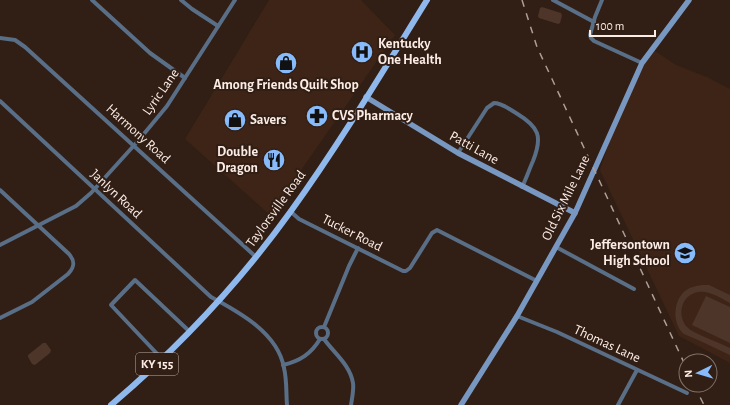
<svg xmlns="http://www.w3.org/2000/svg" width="730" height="405" font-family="'Alegreya Sans',sans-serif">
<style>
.built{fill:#3d2416}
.green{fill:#4d3529}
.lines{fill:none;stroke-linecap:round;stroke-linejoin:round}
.street{stroke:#596e87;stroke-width:4}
.secondary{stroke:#7898c1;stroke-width:5.5}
.primary{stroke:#8fb9ed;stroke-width:6}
.rail{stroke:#ae9e96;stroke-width:1.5;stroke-dasharray:7 7;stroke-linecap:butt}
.labels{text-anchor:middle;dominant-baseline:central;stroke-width:4;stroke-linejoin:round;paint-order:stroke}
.shield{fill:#311e14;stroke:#beafa7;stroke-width:1}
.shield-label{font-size:13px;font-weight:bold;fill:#fbede6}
.poi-label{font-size:14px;font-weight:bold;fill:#fbede6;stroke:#311e14;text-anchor:start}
.street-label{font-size:14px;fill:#fbede6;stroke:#311e14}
</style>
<rect width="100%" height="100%" fill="#311e14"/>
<g class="built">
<path d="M269,0H361L395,35L270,215L185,139Z"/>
<path d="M652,49L676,65L707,77L730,89V363L679,336L600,170L615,125Z"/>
</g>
<g class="green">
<path d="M542,7L561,13L562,16L560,23L558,24L539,18L538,16L540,8Z"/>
<path d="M702,285H709L730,295V303C721,298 709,290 698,292C681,295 676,316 688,328C695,334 720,343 730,348V355C719,350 709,345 698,340C694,338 688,336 684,334C672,324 673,301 685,291C690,287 696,286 702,285Z"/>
<path d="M706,296L730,307V343L692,325Z"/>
<path d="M43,343H46L51,350L50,353L35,365L32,364L28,357V355Z"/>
</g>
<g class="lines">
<g class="street">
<path d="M92,0L150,53L185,78"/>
<path d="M181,0L192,9L218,26"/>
<path d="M553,0L594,22"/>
<path d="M602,0L595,17L590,35L591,38L594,41L642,63"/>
<path d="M0,38L15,40L25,47L256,257"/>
<path d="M0,101L211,297C239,312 278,333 284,368C287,380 286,393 287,405"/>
<path d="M458,153L487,108L494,103C502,103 509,109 516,113C539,127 543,136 533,161C529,170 526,179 522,187"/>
<path d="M0,190L69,254C75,261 75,267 68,274L32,302L0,318"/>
<path d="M290,211L299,219L403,271H406L410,268L432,233L437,230L537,281"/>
<path d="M0,245L76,206L91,193L138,141L167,106L235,0"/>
<path d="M556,247L634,289"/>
<path d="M517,316L557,332L687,393"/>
<circle cx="322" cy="333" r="6"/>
<path d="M324,327L349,266L358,248"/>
<path d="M324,339C334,353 350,365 353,383C354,390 352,398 351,405"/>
<path d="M162,359L111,305L135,280L189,331"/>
<path d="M283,365C300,361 311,354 320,339"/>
<path d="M618,405L637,370"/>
</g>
<g class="secondary">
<path d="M366,97L458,153L575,213"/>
<path d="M461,405L517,316L575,213L642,63L689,0"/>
</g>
<path class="primary" d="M111,405C178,348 240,282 291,211C340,143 383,71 427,0"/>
<g class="rail">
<path d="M522,0L537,47L552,79L686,367"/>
<path d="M694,385L704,405"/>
</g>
</g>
<defs>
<g id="hospital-disc" transform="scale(1.15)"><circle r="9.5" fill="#87bbfb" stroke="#311e14"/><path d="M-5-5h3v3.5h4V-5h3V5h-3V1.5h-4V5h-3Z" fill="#111"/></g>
<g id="shop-disc" transform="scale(1.15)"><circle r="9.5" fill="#87bbfb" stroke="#311e14"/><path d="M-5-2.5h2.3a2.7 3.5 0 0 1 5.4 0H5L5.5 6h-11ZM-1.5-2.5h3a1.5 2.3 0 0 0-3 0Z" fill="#111"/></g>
<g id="pharmacy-disc" transform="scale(1.15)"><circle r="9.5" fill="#87bbfb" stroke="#311e14"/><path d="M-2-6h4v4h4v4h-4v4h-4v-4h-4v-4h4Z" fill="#111"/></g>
<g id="restaurant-disc" transform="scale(1.15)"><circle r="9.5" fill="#87bbfb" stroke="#311e14"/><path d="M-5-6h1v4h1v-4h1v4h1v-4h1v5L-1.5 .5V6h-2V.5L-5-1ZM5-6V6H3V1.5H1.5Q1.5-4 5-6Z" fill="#111"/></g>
<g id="school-disc" transform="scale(1.15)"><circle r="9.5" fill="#87bbfb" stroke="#311e14"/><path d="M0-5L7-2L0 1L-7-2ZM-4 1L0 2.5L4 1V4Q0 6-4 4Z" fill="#111"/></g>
</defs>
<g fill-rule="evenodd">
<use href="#hospital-disc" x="362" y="52"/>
<use href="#shop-disc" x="286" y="63"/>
<use href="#pharmacy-disc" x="317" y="116"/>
<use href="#shop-disc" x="235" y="120"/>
<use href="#restaurant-disc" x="274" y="160"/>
<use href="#school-disc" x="685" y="253"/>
</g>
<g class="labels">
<rect class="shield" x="136" y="353" width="42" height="22" rx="3"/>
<g class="shield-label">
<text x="157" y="364">KY 155</text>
</g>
<g class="poi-label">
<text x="378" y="44">Kentucky<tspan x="378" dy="16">One Health</tspan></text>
<text x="286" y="85" text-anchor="middle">Among Friends Quilt Shop</text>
<text x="332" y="116">CVS Pharmacy</text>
<text x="250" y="120">Savers</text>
<text x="258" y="152" text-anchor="end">Double<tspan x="258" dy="16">Dragon</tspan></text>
<text x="670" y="245" text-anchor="end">Jeffersontown<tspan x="670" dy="16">High School</tspan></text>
</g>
<g class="street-label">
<text transform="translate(161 92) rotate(-55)">Lyric Lane</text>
<text transform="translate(138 134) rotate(42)">Harmony Road</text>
<text transform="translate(474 148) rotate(29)">Patti Lane</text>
<text transform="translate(116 194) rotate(43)">Janlyn Road</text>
<text transform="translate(566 198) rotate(-64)">Old Six Mile Lane</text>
<text transform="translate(276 209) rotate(-54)">Taylorsville Road</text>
<text transform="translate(352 233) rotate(27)">Tucker Road</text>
<text transform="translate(607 344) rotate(25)">Thomas Lane</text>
</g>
</g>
<g transform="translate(698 373) rotate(265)"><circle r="19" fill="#311e14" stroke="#827168"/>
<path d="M0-3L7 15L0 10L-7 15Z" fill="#87bbfb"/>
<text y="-6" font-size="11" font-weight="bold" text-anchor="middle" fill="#fbede6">N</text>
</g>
<path d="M590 30v6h65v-6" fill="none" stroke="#fbede6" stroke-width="2"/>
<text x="596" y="30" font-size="12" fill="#fbede6" stroke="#311e14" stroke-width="3" paint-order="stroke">100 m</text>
</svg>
